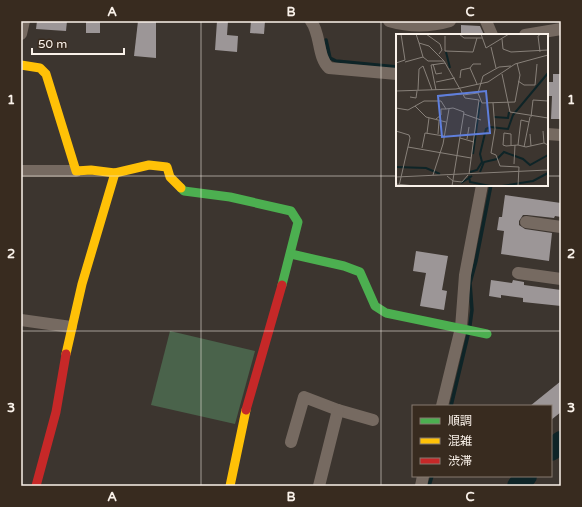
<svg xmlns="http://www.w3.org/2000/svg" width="582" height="507" font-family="'Varela Round','Noto Sans JP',sans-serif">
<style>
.green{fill:#4a634b}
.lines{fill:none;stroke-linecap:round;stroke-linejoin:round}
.stream{stroke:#0e2427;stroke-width:3.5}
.river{stroke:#0e2427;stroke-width:22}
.building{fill:#9c9697}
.street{stroke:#766a61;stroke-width:12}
.fast{stroke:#4caf50;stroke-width:9}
.slow{stroke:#ffc107;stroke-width:9}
.jam{stroke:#c62828;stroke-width:9}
.grid{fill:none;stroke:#faf2ea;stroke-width:1;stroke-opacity:0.55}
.inset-river{fill:none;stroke:#0e2427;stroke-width:2}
.inset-road{fill:none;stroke:#88817a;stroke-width:1}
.view{fill:#5f7fdd;fill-opacity:0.15;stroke:#5f7fdd;stroke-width:2}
.inset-edge{fill:none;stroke:#faf2ea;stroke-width:2}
.neatline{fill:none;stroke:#faf2ea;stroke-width:1.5}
.grid-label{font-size:13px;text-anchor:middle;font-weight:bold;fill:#faf2ea}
</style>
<rect width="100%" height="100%" fill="#3c352f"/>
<path class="green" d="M170,331L255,351L235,424L151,405Z"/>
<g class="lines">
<g class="stream">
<path d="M326,40L330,58L336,61L397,67"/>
<path d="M470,325L472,310L470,283L476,261L491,185"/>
<path d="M451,406L468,335"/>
<path d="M429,486L432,476"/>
</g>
<g class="river">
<path d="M551,450L561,442"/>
<path d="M518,486L526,476"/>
</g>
</g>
<g class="building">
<path d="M37,21H67L66,31L36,29Z"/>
<rect x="86" y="21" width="14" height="12"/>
<path d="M138,21H156V58L134,56Z"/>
<path d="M217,21H228L227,35L238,36L237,52L215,50Z"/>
<path d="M251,21H265L264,34L250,33Z"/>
<path d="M461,25L480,26L484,35H461Z"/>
<path d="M553,74H561V119H551L552,96H547V82H553Z"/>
<path d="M505,195L561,203V217L555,216L554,218L527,215H523L519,221V225L525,229L552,233L549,261L501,254L504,231L497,230L499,217H502Z"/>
<path d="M416,251L448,256L442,290L447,291L444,310L420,306L426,273L413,271Z"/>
<path d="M491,280L512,283L513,280L524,282V285L561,290V306L523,302V298L501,295V298L489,296Z"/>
<path d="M561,381V412L551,420V406H530Z"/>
</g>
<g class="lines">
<g class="street">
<path d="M311,21C321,34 317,57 329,68L397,74"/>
<path d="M389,21C409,27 430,27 450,21"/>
<path d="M486,21L492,35"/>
<path d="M21,34L24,21"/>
<path d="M525,35L561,29"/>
<path d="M547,134L561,135"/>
<path d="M21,171H76"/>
<path d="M526,222L561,227"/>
<path d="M518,273L561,279"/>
<path d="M21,320L71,327"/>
<path d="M442,406L461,328L465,275L482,185"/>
<path d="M291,442L304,397L338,410L373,420"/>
<path d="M319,486L338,410"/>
<path d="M421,486L423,476"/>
</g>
<g class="fast">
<path d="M181,188L184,191L230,197L291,211L298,222L282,285"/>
<path d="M291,254L344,266L360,272L375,306L386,313L487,334"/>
</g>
<g class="slow">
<path d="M21,65L40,68L46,74L76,171L91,170L115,173L149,165L167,167L170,177L181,188"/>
<path d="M66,354L82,284L115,173"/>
<path d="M230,486L246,410"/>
</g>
<g class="jam">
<path d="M246,410L282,285"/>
<path d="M36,486L56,412L66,354"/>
</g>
</g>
<path class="grid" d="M201,21V486M381,21V486M21,176H397M547,176H561M21,331H561"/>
<g transform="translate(396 34)">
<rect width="152" height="152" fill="#3c352f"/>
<path class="inset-river" d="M50,18L54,34M98,83L112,84L113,78M77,120L84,68M0,133L30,134L44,140M74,138L81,136L86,128L84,120L90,95L94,93L112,95L117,81L152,39M84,138L88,128L101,125L108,118L127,125L134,131L152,121M73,142L74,148L94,152M65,149L76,142M106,152L137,147L152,139"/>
<path class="inset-road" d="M20,0L23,9L33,12L48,27L69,64L83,66L73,140M30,0L44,10L46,16L43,20M63,0L68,4H86M85,0L90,14L113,0M49,2V17M106,5L107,15L115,18L152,16M23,9L27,23M95,13L100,34M49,17L77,18L81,4M144,18L142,2L145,0M9,28L27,23L32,27H48M0,29L9,26L5,0M37,30L40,40L46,39M115,32L103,33L87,42L82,59L86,69L119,68L124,41L121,29M74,34L77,30H85M106,40L114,78L152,84M64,44L65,36L74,34L81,50M122,47L128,51H139L141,30M40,48L59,44M22,56L23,35L27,32L36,56M40,56L35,31L49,29M0,57L60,55L92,48L119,30L152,21M67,61L82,59M44,62L66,60M14,63L20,64L21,57M97,69L99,95L95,119L100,121L104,132L123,133L122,152M19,72L30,83L50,88M0,74L12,76L28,67H45L50,75L57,74L68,78L56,152M68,80L85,86M135,83L137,66L152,67M40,85L45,81V75H50M0,97L13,101L14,104L3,152M147,97L148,109M31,99L33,84M42,100L43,87M134,100L135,112M64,104L78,108M71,105L73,93M115,111V100L108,99L107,111L110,112L122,111L130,113L148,109L152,111M122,111L125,86L133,88M12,113L75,124M128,113L134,83M26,114L29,99L48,102M118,130L119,111M37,141L47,110L53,75M51,142L57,147L66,148L72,141M0,143L152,136M0,150L19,152"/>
<path class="view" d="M90,57L94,99L46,103L42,62Z"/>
<rect width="152" height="152" class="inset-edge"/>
</g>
<rect width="582" height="507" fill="none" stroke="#382b1f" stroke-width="44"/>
<rect x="412" y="405" width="140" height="72" fill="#382b1f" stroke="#867b70"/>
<rect x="420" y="418" width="20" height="6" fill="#4caf50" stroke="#867b70"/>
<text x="448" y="425" font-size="12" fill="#faf2ea">順調</text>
<rect x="420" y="438" width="20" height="6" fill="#ffc107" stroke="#867b70"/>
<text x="448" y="445" font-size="12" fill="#faf2ea">混雑</text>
<rect x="420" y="458" width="20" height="6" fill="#c62828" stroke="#867b70"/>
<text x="448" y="465" font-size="12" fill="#faf2ea">渋滞</text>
<path d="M32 48v6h92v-6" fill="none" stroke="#faf2ea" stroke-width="2"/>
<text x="38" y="48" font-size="12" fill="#faf2ea" stroke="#382b1f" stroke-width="3" paint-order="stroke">50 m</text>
<rect x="22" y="22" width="538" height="463" class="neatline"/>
<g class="grid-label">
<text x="112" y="16">A</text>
<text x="291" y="16">B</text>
<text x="470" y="16">C</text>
<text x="11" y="104">1</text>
<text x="571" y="104">1</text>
<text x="11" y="258">2</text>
<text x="571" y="258">2</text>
<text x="11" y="412">3</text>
<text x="571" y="412">3</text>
<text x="112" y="501">A</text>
<text x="291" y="501">B</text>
<text x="470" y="501">C</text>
</g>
</svg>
